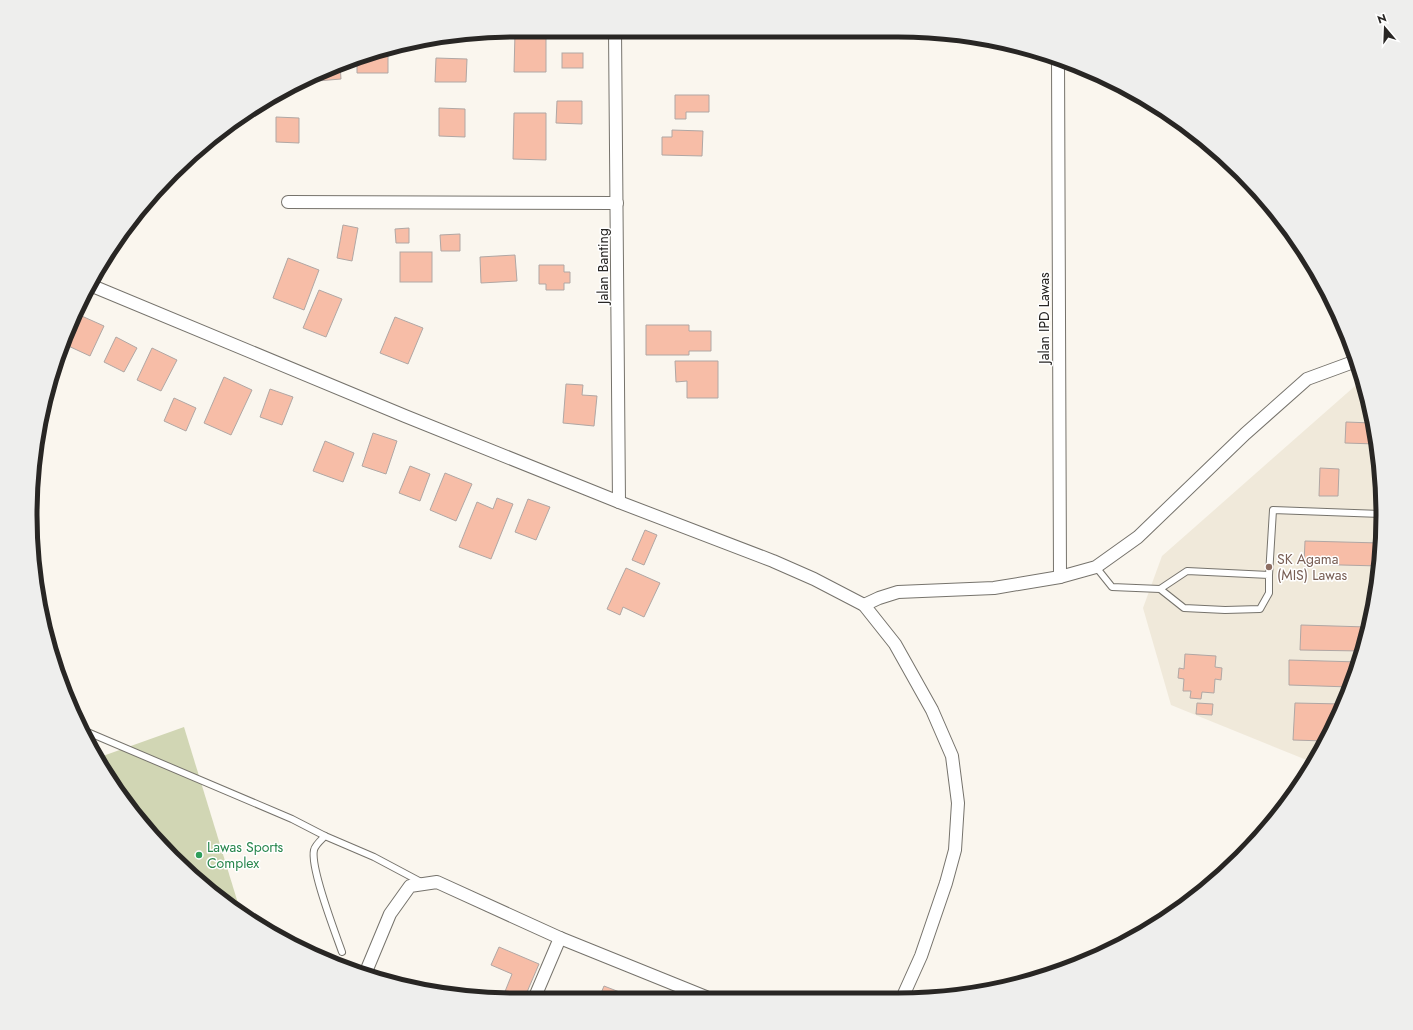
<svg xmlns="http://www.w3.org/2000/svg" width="1413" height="1030" font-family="Jost,sans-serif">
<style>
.built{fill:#f0e9da}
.green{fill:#d1d6b4}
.building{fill:#f7bda7;stroke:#b0a7a4}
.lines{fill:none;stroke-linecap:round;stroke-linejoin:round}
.service-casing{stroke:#76736c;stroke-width:8}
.minor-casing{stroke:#76736c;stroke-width:14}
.service{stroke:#fff;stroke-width:6}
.minor{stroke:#fff;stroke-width:12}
.education-dot{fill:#8d6e63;stroke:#fff;stroke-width:1.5}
.leisure-dot{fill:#2e9e5b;stroke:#fff;stroke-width:1.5}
.labels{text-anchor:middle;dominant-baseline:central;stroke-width:3;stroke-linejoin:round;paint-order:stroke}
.street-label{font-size:14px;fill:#282624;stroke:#fff}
.education-label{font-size:14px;fill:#785e54;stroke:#fff;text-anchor:start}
.leisure-label{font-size:14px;fill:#27864d;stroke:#fff;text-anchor:start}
.rim{fill:none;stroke:#282624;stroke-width:5}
</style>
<rect width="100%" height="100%" fill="#faf6ee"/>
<path class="built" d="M1364,384L1366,389L1382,483L1379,578L1357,671L1318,757L1314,763L1171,705L1143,608L1162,556L1355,386Z"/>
<path class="green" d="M184,727L241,913L220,900L130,810L100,757Z"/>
<g class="building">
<path d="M515,33H546V72H514Z"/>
<path d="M388,47V73H357V59Z"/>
<rect x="562" y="53" width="21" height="15"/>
<path d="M436,58L467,59L466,82H435Z"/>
<path d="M340,65L341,79L317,81L316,74Z"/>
<path d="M675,95H709V112H686V119H675Z"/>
<path d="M557,101H582V124L556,123Z"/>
<path d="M439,108L465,109V137L439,136Z"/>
<path d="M514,113H546V160L513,159Z"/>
<path d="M276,117L299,118V143L276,142Z"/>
<path d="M672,130L703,131L702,156L662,155V137H672Z"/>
<path d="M343,225L358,228L352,261L337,258Z"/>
<path d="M409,228V243H396L395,229Z"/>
<path d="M460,234V251H441L440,235Z"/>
<rect x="400" y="252" width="32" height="30"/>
<path d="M515,255L517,281L481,283L480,257Z"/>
<path d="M288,258L319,270L304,310L273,298Z"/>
<path d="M539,265H564V272H570V283H564V290H546V284H539Z"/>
<path d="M319,290L342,299L326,337L303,328Z"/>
<path d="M75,313L104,326L90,356L64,344Z"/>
<path d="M395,317L423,328L408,364L380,353Z"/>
<path d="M646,325H689V331H711V351H689V355H646Z"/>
<path d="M116,337L137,348L124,372L104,362Z"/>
<path d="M152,348L177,360L161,391L137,380Z"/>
<path d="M675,361H718V398H687V381L676,382Z"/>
<path d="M224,377L252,390L231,435L204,423Z"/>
<path d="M566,384L583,385L582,395L597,396L594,426L563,423Z"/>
<path d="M270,389L293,397L282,425L260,417Z"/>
<path d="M174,398L196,408L186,431L164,421Z"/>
<path d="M1346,422L1372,423L1376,444L1345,443Z"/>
<path d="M373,433L397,441L386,474L362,466Z"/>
<path d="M325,441L354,453L343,482L313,471Z"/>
<path d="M410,466L430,474L420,501L399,493Z"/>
<path d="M1320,468L1339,469L1338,496H1319Z"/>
<path d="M445,473L472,484L456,521L430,510Z"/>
<path d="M497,498L513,504L491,559L459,547L477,502L493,509Z"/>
<path d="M528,499L550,507L536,540L515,532Z"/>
<path d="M645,530L657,535L644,565L632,560Z"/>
<path d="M1305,541L1380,543L1379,566L1304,564Z"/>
<path d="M626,568L660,583L644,617L623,607L620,615L607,609Z"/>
<path d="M1301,625L1367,627L1362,651L1300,650Z"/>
<path d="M1185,654L1216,656L1215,667L1222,668L1221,680L1215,679L1214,693L1202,692L1201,699L1190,698L1191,691H1183L1184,679L1178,678L1179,668L1184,669Z"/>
<path d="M1289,660L1359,662L1357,671L1350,687L1289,685Z"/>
<path d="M1197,703L1213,704L1212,715L1196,714Z"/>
<path d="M1295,703L1342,704L1325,741L1293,740Z"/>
<path d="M499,947L539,964L524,999H502L512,974L491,965Z"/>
<path d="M604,986L635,998H599Z"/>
</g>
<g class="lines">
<g class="service-casing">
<g id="service">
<path d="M1096,567L1112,587L1160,589L1184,608L1225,610L1260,609L1269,593V575L1187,571L1160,589"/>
<path d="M1269,575L1273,510L1381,514"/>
<path d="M85,731L292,819L325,836L374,857L421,882"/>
<path d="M325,836C321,840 315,845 314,850C310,868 335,932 342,952"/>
</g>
</g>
<g class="minor-casing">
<g id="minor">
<path d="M615,30L619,502"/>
<path d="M1058,58L1060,577"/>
<path d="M288,202L617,203"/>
<path d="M90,285L405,416L619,502L773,561L814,579L864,605L895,644L932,710L952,756L958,803L955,850L946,883L921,956L903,996"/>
<path d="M864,605L879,598L898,592L994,588L1060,577L1096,567L1138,537L1245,434L1307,379L1356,361"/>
<path d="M365,974L390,914L410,886L437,882L560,938L706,997"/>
<path d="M534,999L560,938"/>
</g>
</g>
<use href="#service" class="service"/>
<use href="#minor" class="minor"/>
</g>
<circle class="education-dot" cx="1269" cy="567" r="4"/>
<circle class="leisure-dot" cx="199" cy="855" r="4"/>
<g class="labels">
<g class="street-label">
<text transform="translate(603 266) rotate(-90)">Jalan Banting</text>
<text transform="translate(1044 318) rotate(-90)">Jalan IPD Lawas</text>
</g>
<g class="education-label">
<text x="1277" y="559">SK Agama<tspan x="1277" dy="16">(MIS) Lawas</tspan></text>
</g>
<g class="leisure-label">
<text x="207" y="847">Lawas Sports<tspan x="207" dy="16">Complex</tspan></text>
</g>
</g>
<path d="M0 0H1413V1030H0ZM515 37H898A478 478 0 0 1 1376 515V515A478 478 0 0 1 898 993H515A478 478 0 0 1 37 515V515A478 478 0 0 1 515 37Z" fill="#eeeeed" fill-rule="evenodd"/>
<path class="rim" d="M515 37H898A478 478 0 0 1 1376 515V515A478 478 0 0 1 898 993H515A478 478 0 0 1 37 515V515A478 478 0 0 1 515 37Z"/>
<g transform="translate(1385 28) rotate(341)" stroke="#ffffff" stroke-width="3" paint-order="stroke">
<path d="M0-3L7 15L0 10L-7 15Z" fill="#282624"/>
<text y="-6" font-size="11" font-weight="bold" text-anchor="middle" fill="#282624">N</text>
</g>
</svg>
